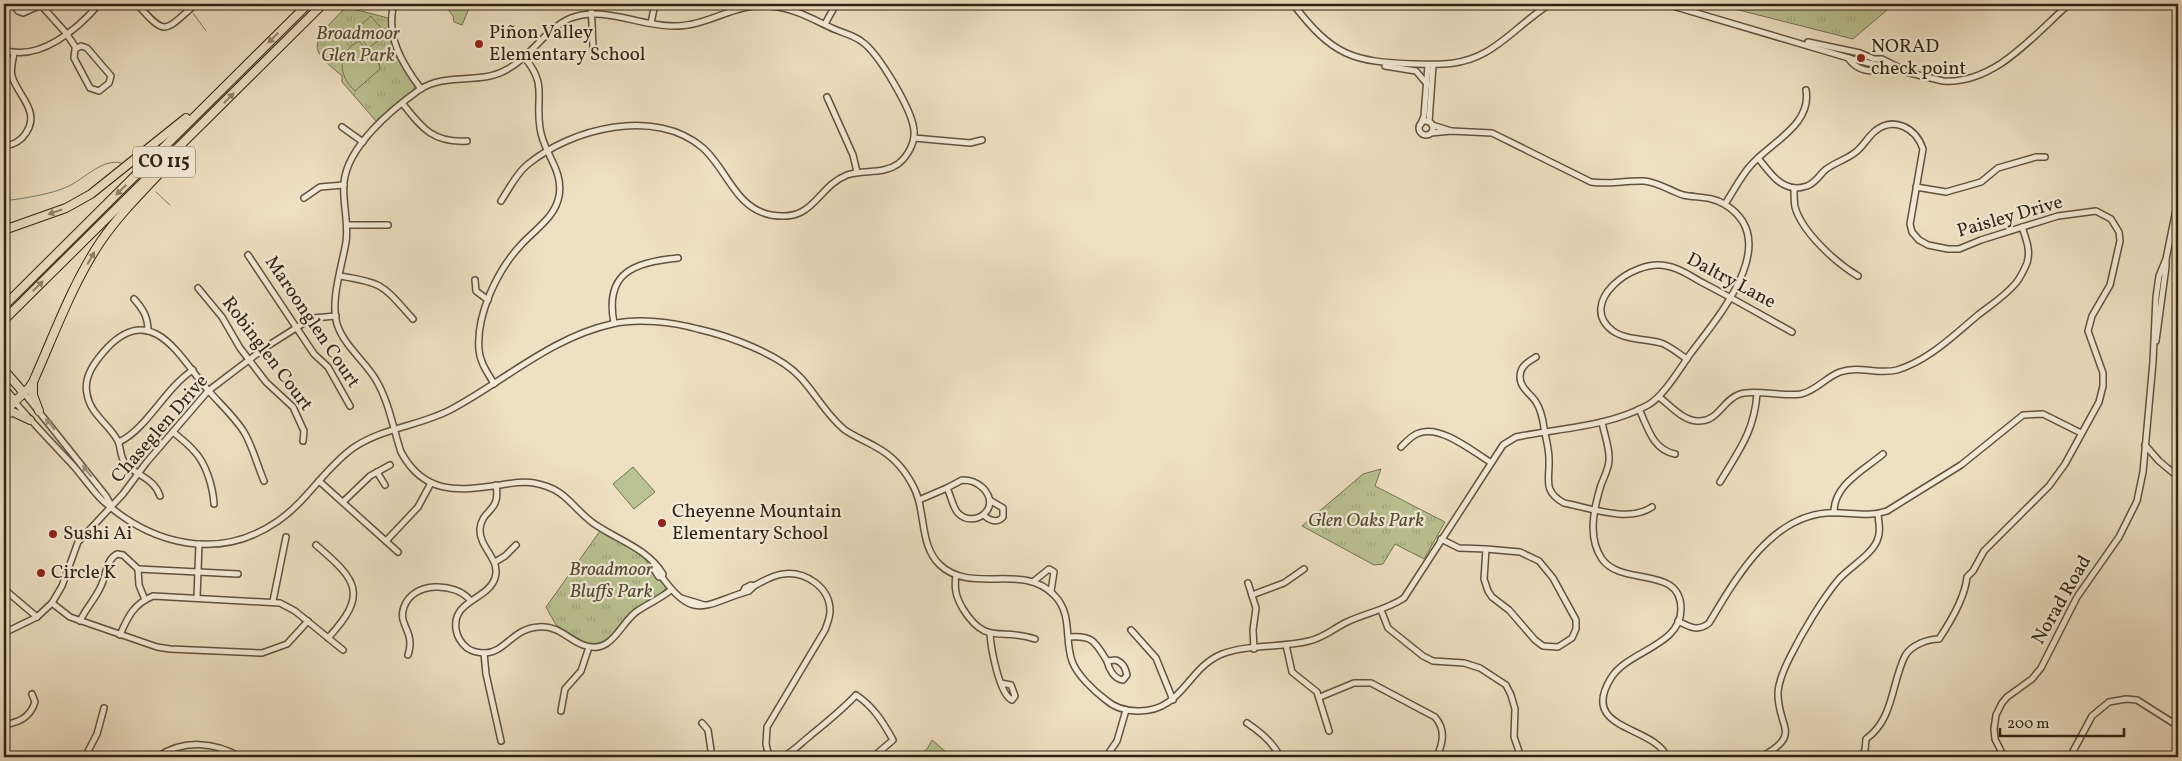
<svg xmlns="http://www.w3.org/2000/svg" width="2182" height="761" font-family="Vollkorn,serif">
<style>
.grass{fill:url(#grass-tufts);stroke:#767252}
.pitch{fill:#bac292;stroke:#767252}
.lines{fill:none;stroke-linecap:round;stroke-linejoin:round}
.stream{stroke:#6f7f74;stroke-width:1}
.minor-casing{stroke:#60523f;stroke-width:8}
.highway-casing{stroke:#312313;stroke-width:10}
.minor{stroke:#f4ebd7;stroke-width:5}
.highway{stroke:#eee0c2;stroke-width:8}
.oneway{fill:#90826a}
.oneway2{fill:#9c917f}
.poi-dot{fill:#8f2418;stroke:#f4ebd7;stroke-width:2}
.labels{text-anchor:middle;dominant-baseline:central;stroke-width:4.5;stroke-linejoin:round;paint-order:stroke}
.shield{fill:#f4ebd7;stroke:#6c5f4e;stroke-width:1}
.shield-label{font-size:18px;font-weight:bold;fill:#312313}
.poi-label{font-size:19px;fill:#312313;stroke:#f4ebd7;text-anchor:start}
.park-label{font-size:19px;font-style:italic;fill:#534b33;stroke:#f4ebd7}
.street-label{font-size:19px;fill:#312313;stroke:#f4ebd7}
</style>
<defs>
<pattern id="grass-tufts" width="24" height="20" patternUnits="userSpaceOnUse" patternTransform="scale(1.25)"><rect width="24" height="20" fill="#bac292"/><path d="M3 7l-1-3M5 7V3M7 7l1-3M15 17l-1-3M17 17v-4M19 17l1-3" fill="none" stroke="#a0a67d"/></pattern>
</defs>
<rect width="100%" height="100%" fill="#eee0c2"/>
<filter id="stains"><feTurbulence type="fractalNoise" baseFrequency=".004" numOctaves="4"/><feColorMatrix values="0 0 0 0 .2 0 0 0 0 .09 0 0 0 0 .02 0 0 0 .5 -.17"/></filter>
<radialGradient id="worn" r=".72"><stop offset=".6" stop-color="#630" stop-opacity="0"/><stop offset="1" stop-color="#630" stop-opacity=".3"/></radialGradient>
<g class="grass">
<path d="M450,4H471L462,25L454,22L453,16L449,11Z"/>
<path d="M1715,4H1894L1853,39Z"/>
<path d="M346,7L388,18C392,48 398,62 415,86L414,90L376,121L342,82V76C334,69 322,60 318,51C312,38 338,16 346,7Z"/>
<path d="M1381,469L1375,486L1445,522L1424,559L1395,544L1383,564L1374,565L1302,526L1363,474Z"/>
<path d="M600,531L642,555L666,588L657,597L631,613L611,637L599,644L586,643L556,625L546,607Z"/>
<path d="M932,740L952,757H916L927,749Z"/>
</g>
<g class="pitch">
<path d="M371,16L386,34L369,48L354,31Z"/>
<path d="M359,41L379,64L380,69L355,91C338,75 336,53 359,41Z"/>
<path d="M633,467L655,492L634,509L613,484Z"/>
</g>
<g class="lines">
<g class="stream">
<path d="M186,4L187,6"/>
<path d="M193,13L206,31"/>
<path d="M156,192L170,205"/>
<path d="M4,201C25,198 49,195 69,186C85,178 103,158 121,163"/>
</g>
<g class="minor-casing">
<g id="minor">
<path d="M13,4L18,11L23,13L41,5"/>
<path d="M40,4L66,33L76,48"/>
<path d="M137,4C167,38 164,31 196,4"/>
<path d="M394,4C385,36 403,65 421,89"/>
<path d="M591,4L593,47"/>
<path d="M1293,4C1333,56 1352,62 1416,64C1442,65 1463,65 1486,52C1509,39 1527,18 1550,4"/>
<path d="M1666,4L1852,59L1943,81C1995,84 2033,36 2069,4"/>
<path d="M651,23L655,4"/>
<path d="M825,24L836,4"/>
<path d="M1808,42L1860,53L1874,59H1882L1900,68"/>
<path d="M81,46L87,48L111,76L109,83L99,91L90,88L74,58L75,49Z"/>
<path d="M4,50C39,62 78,29 99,4"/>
<path d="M1848,58C1857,71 1872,74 1886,67"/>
<path d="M1385,66L1416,71L1427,84"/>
<path d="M827,97L853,155L857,172"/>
<path d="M403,104C422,128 433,143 467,141"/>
<circle cx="1426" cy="128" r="7"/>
<path d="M1429,122L1433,65"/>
<path d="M1421,124L1424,116L1428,65"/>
<path d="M1432,125L1451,131"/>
<path d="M342,127L363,142"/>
<path d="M914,138L970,143L982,140"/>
<path d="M4,146C13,145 21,141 26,133C41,111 17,95 12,76C10,69 13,60 14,53"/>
<path d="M1758,158C1768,170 1778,187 1796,188C1799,188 1804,187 1807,186C1815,183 1819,176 1824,171C1834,162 1847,160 1857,151C1864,145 1868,137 1875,131C1894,116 1916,128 1923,149L1910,224L1912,232L1919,240L1928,245L1948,249H1959L1981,240L2058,216L2096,211L2111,219L2119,232L2120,241L2110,285L2092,316L2088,331L2103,373V386L2099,402L2065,464L2049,486L1984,551L1973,571L1967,577C1965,598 1951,621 1939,639C1928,639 1911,645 1905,656C1891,684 1894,719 1866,739L1865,750L1860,757"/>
<path d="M1916,187L1946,192L1981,182L1998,168L2036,157H2045"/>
<path d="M1794,188C1794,194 1794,201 1795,207C1802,232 1836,263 1858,276"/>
<path d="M304,198L320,187L344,185"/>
<path d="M501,201C509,189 516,174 527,165C571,128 656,107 703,148C727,169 735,208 771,215C815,223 816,187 847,175C864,169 882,175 898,164C908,156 915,143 914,131C913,111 878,52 861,41C853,35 843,33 834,29C812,19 794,8 770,6C736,2 709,26 675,26C641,27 603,5 571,18C545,29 531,57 506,70C479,85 446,72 419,90C391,110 348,146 344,182C342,202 349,222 346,242C342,266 330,301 337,324C344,346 365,361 376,380C389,402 393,428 401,452C424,495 458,491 500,485C512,483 523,481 534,483C567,489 570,506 593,523C617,540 647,548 663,574L662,577"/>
<path d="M1725,204C1733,192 1741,176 1751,165C1771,142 1812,125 1806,90"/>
<path d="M348,225H388"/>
<path d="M248,255L314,354L328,367L350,406"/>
<path d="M340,276C385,283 383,286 413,319"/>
<path d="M475,280L476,291L488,300"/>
<path d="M198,288L222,317L240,348L266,382L293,407L304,431L303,441"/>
<path d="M134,299C143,309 148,317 148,331"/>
<path d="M614,323C604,272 635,262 678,258"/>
<path d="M2156,341L2166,267V260"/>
<path d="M1536,357C1528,362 1520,366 1520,377C1520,388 1531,394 1536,402C1541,410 1543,420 1544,428C1546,439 1549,449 1549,459C1550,479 1542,491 1564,503C1590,508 1629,523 1652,507"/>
<path d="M1687,359C1679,354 1670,346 1661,343C1646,339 1626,340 1613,331C1576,304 1632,258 1667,266C1681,268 1693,278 1705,284C1734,299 1763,316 1792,332"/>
<path d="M494,384C488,373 480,363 479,350C476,315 497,271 520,246C534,230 555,218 559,196C564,170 543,153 540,128C535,97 548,85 524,57"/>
<path d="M24,393L106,496L111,505"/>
<path d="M1659,397C1670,405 1682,420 1697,421C1719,422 1722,400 1740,394C1755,389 1783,397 1801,394C1816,391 1826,377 1840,372C1859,365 1878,375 1897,370C1928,361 1954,335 1978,315C1991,305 2005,296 2016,283C2020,278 2024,270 2027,263C2031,250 2026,239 2022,227"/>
<path d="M15,402C32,422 50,441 68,460C80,472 90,488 102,500C152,545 219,562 278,521C307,501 324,469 353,448C382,428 419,426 450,410C503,382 552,337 612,324C639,318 672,322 698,329C729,336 779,354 800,377C816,394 827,416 845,430C855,437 866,441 876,447C891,455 904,469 912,484C927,509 918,544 940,565C972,595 1023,562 1054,595C1073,614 1064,638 1072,661C1077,675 1094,691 1106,700C1115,708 1127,711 1138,711C1182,712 1187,668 1222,654C1249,644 1281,648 1309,641C1324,638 1334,628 1347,622C1366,613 1386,610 1404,598L1503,445L1516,437C1560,428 1608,427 1648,405C1664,396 1680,368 1691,353C1718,317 1785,240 1724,204C1711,196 1697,198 1683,195C1670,191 1658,182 1644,181C1626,180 1609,185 1591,182L1492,133L1451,131L1431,133"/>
<path d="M1639,409C1648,428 1653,450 1675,454"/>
<path d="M1602,422C1604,434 1610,448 1609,460C1609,468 1604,477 1601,485C1594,508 1587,537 1602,559C1622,587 1681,565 1681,609C1681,646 1627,651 1611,678C1578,731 1654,725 1667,757"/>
<path d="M173,432C180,438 188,444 194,451C206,463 213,487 214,504"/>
<path d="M119,442C147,429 165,388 193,370"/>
<path d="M2145,445L2159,461L2178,477"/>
<path d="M1401,447C1406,442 1412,435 1419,433C1441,425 1472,451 1490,462"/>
<path d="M377,472L385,485"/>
<path d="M962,480C971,480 976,482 983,488C1003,509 973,529 958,513C953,508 951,496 947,488Z"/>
<path d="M319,481L398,552"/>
<path d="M1720,482C1739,450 1754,432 1757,394"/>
<path d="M496,485C501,513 482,508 480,529C479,548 501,559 495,578C488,600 452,600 456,629C457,637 461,643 467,648C473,652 479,653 485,653C506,652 512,629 538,627C558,625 566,638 583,645C611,656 619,625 636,612C647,604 660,599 671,590"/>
<path d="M160,496C154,478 137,476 125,463C120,457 121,448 118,441C109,424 90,414 87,394C83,376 96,360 108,347C153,301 181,359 207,389C219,403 234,416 244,432C253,447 257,465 264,481"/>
<path d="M919,500L947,488"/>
<path d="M343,502L370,476L390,465"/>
<path d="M1834,513C1833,485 1864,470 1883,454"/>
<path d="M984,515C989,521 998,523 1003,517V508L991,501"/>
<path d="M1441,539L1459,548L1486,549L1520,552L1539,561L1553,578L1576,620V629L1572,638L1558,647L1543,646L1535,640L1509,610L1492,597L1488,591L1484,579L1486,549"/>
<path d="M386,541L418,507L431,483"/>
<path d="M316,545C357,580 369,594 328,638"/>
<path d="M495,562L505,556L516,545"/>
<path d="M654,565L653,568L659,577H662C695,623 706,603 749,591L754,586"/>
<path d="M138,569L238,574"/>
<path d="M956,575C954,589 956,597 963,609C987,647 1001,627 1035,639"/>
<path d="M1034,581L1049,569L1054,572L1051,591"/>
<path d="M1248,583L1256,608L1253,630L1254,649"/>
<path d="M4,589L37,617"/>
<path d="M743,592L745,588L751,585L754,586C763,581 773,575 783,574C805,571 830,587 830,611C830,618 827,624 825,630L767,727L766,744L769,757"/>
<path d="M1252,595L1284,583L1304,569"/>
<path d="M197,597L199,544"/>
<path d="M681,598L704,605"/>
<path d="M273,601L286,537"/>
<path d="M52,603L70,617L157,647L170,649L262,653L287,644L308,621"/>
<path d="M1381,610L1388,628L1423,656L1433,661L1464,663L1480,668L1506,685L1511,695L1515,709L1514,737L1521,757"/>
<path d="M80,621C86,608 96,598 101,586C107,574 105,561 117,554L123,555L138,569L139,585L145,600"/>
<path d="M1678,621C1689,627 1698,632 1709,623C1735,580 1769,518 1826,513C1846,511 1867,518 1887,511L1961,465L2023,415L2043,414L2081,433"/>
<path d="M1131,630L1156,658L1173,700"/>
<path d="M4,633L37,617L52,603L62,586L78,542L123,494L146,463L208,391L266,347L307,321L313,318L336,316"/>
<path d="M990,634C991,648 999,694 1012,700L1015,696L1011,685L1001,683"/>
<path d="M120,635C128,616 134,604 153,596L280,603L295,611L343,650"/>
<path d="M1069,637C1093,635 1095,642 1107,661"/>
<path d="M1286,645L1292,672L1317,692L1329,731"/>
<path d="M484,653L486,674L501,741"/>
<path d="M408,655C416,631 397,625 404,607C413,581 455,582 470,600"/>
<path d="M1116,660C1123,663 1125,667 1127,675L1123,680C1114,679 1109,669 1107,661Z"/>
<path d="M1320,697L1354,683H1371L1435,717C1446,730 1443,742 1437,757"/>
<path d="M561,711L565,689L581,671L589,647"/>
<path d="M702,723L708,730L712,757"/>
<path d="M1247,723C1259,731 1274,744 1280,757"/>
<path d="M4,725C19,722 30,718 35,702L32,694"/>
<path d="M1110,753L1119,757"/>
<path d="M85,757L97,734L104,708"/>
<path d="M157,757C184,739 214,742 241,757"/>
<path d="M783,757C794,751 801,743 811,735C827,722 842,710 856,695C873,706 883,722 893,740L873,757"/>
<path d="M1106,757L1117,741L1126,710"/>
<path d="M1761,757C1803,734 1778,728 1778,694C1778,683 1785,667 1790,657C1802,633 1822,599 1839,579C1850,567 1870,556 1877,541C1881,532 1879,524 1878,515"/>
<path d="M2004,757L1995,739L1994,729L1996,715L2002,703L2007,697L2032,679L2041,668L2077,597L2119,537L2137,501L2143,472L2153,362L2156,297L2159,276L2166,259L2178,200"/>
<path d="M2070,757L2092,716L2109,702L2126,699L2137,700L2178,726"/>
</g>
</g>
<g class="highway-casing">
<g id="highway">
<path d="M4,230L66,208L91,194L186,118"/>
<path d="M4,306L308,4"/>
<path d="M4,320L323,4"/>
<path d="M4,370L24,393"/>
<path d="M33,384V395L39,411"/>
<path d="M4,389L15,402"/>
<path d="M4,412L29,388L33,382C54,335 72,284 101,241C121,212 147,187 171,161"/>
<path d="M4,414L13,412L30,420"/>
</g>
</g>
<use href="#minor" class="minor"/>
<use href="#highway" class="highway"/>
</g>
<defs><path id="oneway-solid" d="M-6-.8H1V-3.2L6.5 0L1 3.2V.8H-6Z" transform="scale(1.25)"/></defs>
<g class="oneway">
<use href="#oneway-solid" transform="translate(273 38) rotate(135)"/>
<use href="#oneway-solid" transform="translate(229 98) rotate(-45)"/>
<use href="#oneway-solid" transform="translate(121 190) rotate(135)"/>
<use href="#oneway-solid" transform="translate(55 212) rotate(161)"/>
<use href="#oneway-solid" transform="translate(91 258) rotate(-60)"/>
<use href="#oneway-solid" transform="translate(38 286) rotate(-45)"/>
</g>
<g class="oneway2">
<use href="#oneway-solid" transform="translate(50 424) rotate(-129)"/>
<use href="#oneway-solid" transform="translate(87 471) rotate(-128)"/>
</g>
<g class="poi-dot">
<circle cx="479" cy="44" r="5"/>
<circle cx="1861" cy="58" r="5"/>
<circle cx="662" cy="523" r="5"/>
<circle cx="53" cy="534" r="5"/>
<circle cx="41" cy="573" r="5"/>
</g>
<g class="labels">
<rect class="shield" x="133" y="146.5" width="62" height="31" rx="4"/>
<g class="shield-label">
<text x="164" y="162">CO 115</text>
</g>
<g class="poi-label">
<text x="489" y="33">Piñon Valley<tspan x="489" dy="22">Elementary School</tspan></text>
<text x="1871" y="47">NORAD<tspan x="1871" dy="22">check point</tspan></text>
<text x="672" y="512">Cheyenne Mountain<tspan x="672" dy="22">Elementary School</tspan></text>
<text x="63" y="534">Sushi Ai</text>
<text x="51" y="573">Circle K</text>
</g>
<g class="park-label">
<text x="358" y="34">Broadmoor<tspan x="358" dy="22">Glen Park</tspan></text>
<text x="1366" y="521">Glen Oaks Park</text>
<text x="611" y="570">Broadmoor<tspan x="611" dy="22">Bluffs Park</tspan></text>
</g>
<g class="street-label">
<text transform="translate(2010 217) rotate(-16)">Paisley Drive</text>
<text transform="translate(1731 281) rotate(28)">Daltry Lane</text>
<text transform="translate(312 322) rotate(56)">Maroonglen Court</text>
<text transform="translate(267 354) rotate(53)">Robinglen Court</text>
<text transform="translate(160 429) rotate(-49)">Chaseglen Drive</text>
<text transform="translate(2062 600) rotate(-60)">Norad Road</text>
</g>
</g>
<rect width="2182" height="761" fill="none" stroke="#eee0c2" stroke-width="20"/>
<rect x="5" y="5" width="2172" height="751" fill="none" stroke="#312313" stroke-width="2.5"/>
<rect x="10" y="10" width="2162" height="741" fill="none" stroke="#312313"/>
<path d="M2000 728v8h124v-8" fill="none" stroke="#312313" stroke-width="2.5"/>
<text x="2007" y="728" font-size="15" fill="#312313" stroke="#f4ebd7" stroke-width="4" paint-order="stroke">200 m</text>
<rect width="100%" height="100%" filter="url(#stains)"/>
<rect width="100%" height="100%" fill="url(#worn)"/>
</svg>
